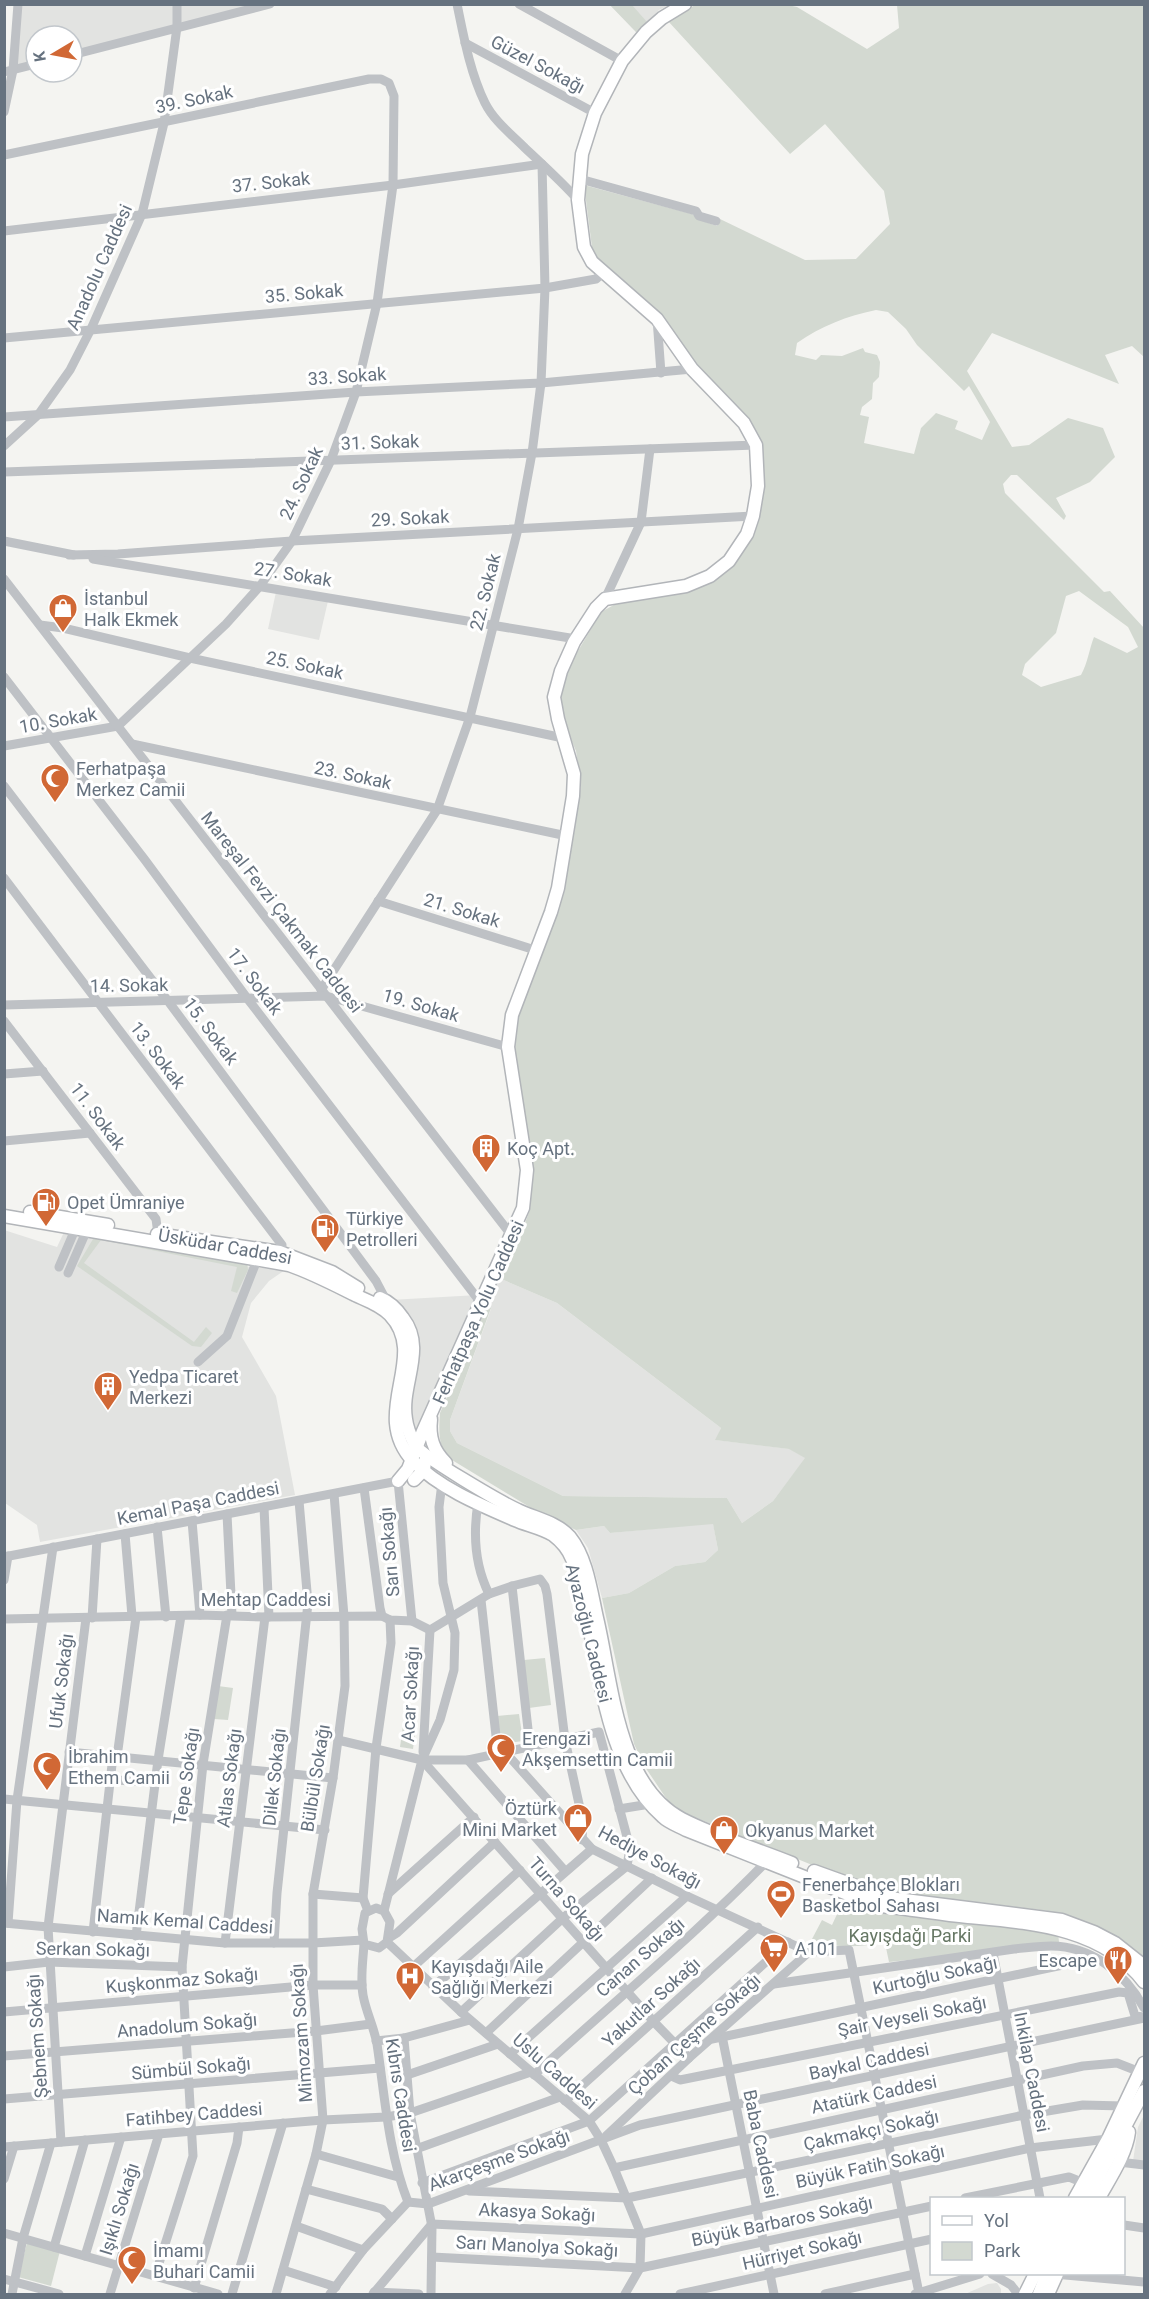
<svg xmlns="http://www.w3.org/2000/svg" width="1149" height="2299" font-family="Roboto,sans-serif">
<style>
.built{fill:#e2e3e1}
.green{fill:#d3d9d1;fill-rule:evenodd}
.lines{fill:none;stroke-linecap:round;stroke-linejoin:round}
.major-casing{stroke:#b2b5b9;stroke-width:15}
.minor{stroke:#bec1c5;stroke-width:9}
.major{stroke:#fff;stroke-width:12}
.labels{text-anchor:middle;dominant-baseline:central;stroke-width:6;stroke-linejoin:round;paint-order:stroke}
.street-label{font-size:18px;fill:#66727f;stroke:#fff}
.poi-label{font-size:18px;fill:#66727f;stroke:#fff;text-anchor:start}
.park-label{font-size:18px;fill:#667764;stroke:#fff}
</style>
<rect width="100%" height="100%" fill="#f4f4f1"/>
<g class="built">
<path d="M16,5H277L72,53V36H36V62L10,68Z"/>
<path d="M610,5H669L659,10L637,33Z"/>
<path d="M276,592L328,601L319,640L268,629Z"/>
<path d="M4,1230L57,1247L65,1230L241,1266L285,1270L269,1281L251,1303L242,1337L276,1396L295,1495L40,1542L37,1525L5,1503Z"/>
<path d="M499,1278L557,1303L721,1428L716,1440L790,1449L806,1458L773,1501L742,1523L727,1498L563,1496L457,1443L450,1431V1420L491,1309L487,1306Z"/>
<path d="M478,1295L418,1431L414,1429L390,1300Z"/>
<path d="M713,1523L718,1550L705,1562L675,1566L629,1593L602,1598L588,1548L576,1530L604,1526L610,1533Z"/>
<path d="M1144,2115V2162L1133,2161L1138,2127Z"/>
<path d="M997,2283L1001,2289V2294H965L988,2284Z"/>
</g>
<g class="green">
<path d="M610,5H632L647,22L637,33Z"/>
<path d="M695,5H788L797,7L867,49L899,28L897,5H1144V357L1132,346L1105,355L1119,384L992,333L967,371L1012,447L1029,445L1068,418L1103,428L1115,457L1090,482L1056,498L1066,516L1064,520L1017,475H1011L1003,484L1005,493L1104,592L1110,591L1144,628V1959L1108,1932L1076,1919L1048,1911L885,1891L839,1876L682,1812L670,1804L645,1767L634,1744L602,1598L629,1593L675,1566L705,1562L718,1550L713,1524L610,1533L604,1526L576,1530L541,1514L452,1460C437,1450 439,1429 440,1413L487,1306L491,1308L450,1420V1431L457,1443L563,1496L727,1498L742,1523L773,1501L805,1458L789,1449L715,1440L721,1428L557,1303L499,1278L511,1259L530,1210L531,1170L513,1045L519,1011L555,914L566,870L581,785L576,751L567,730L558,697L565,673L601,612L623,600L686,591L752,538L762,444L593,255L584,185L692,214L700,220L717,226L720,219L805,260L856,259L890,224L884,191L825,124L790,154L668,21ZM876,310L888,312L906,329L917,345L964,391L969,386L990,422L982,440L955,429L958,421L936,413L921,428L914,454L864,443L869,417L860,415L862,407L872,399L873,383L879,377L880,362L877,355L865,352L863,348L842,356L821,355L816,360L795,355L797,343C821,326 847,316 876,310ZM1079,591L1128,627L1138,647L1127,653L1094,637C1089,650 1088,662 1081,675L1041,687L1022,675L1025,664L1056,633L1066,596Z"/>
<path d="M96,1234L247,1261L248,1270L237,1293L231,1291L237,1267L101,1240L84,1263L194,1342L206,1327L212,1333L201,1347L192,1346L77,1266Z"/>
<path d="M545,1658L551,1705L529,1708L524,1660Z"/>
<path d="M218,1686L233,1688L228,1720L214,1719Z"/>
<path d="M519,1714L523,1741L501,1744L497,1716Z"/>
<path d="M403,1725L416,1726L413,1749L400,1747Z"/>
<path d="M845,1897L1058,1933L1059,1942C1002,1947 946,1957 889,1962L885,1943C860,1946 836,1950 812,1939L822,1920L832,1925Z"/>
<path d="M27,2243L60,2251L51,2286L18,2277Z"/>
</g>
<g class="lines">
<g class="major-casing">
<g id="major">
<path d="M30,1212L108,1225"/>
<path d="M4,1216L289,1265C312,1273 333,1284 355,1295C368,1301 380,1305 390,1315C430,1357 368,1413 413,1461C439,1488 480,1505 515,1520C526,1525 542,1528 553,1535C561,1541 568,1549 572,1559C580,1575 583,1595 586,1612C601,1679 608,1769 663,1817C669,1823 679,1826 686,1830L865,1901L881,1906C910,1909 939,1914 968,1917C1031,1923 1102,1927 1144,1982"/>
<path d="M157,1234L280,1252L332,1272L358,1288"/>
<path d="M380,1298C390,1302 397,1309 403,1318C427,1349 400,1385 406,1419C407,1428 411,1437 415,1445C421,1456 502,1503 518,1510C534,1518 557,1522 570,1537C587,1558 591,1591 597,1618C612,1681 617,1785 682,1819C715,1836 757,1849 792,1863"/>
<path d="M431,1419C429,1437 433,1450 446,1463"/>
<path d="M414,1480L424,1470L425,1461"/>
<path d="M398,1481L408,1469L423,1431L523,1208L527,1170L508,1047L512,1015L551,912L558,888L573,796L574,774L558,719L554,697L561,671L574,642L596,608L605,599L686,586L710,576L729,561L747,534L753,516L758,486L756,445L744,423L692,369L657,319L592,262L584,247L578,200L582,154L595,113L622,61L646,32L662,18L685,4"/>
<path d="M814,1871L889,1898L1062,1920L1094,1932L1115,1943L1144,1966"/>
<path d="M1075,2198L1108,2139L1144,2063"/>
<path d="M1087,2198L1144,2091"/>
<path d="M1099,2198C1110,2178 1126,2155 1129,2132"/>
<path d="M1025,2294L1035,2274"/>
<path d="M1039,2294L1047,2274"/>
<path d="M1048,2294L1057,2274"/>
</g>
</g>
<g class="minor">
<path d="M457,4C464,38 470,72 485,103C494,121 511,134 525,148C543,165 561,181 578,200"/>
<path d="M519,4L622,61"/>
<path d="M465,43L595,113"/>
<path d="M72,55L270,4"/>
<path d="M4,72L36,64"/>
<path d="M4,112L13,70L18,4"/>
<path d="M4,155L369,79H381L389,83L394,96L393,185L377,303L356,392L331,460L292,541L260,586L226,624L118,726L4,746"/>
<path d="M580,179L696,211L699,216L716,221"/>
<path d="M4,231L393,185L542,164L545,288L541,383L532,453L518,529L470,717L437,810L321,990"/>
<path d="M657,319L661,373"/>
<path d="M4,338L545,288L596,279L603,273"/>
<path d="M4,417L356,392L541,383L692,369"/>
<path d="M4,446L38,415L70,370L91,329L142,214L164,123L177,27V4"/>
<path d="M4,472L756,445"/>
<path d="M4,541L74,555"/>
<path d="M69,555L118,554L292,541L753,516"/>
<path d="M93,559L576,639"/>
<path d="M4,579L512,1236"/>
<path d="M605,599L641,522L650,449"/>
<path d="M40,625L63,628L190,658L563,738"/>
<path d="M4,677L145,860L247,998L481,1303"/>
<path d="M132,744L567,836"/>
<path d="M4,786L168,1001L376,1281L386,1300"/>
<path d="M4,878L282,1245L278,1256"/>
<path d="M378,901L535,950"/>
<path d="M4,1005L326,996L508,1047"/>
<path d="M4,1021L156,1219L158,1234"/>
<path d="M4,1074L43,1071"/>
<path d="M4,1141L90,1133"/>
<path d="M59,1267L77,1225"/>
<path d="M68,1273L89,1225"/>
<path d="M198,1362L227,1336L257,1260"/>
<path d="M364,1488L380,1608L382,1616"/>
<path d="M478,1503C473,1534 475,1566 489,1594"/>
<path d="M264,1507L269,1617"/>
<path d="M227,1514L232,1615"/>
<path d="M192,1521L200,1615"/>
<path d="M157,1527L166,1617"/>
<path d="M125,1534L132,1616"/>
<path d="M4,1557L398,1481L412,1621"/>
<path d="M4,1580L8,1556"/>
<path d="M512,1586L530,1747"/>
<path d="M481,1600L498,1754"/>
<path d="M92,1618L97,1539"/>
<path d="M4,1619L200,1615L265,1617L382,1616L390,1620L412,1621L430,1630L489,1594L512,1586L540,1579L545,1586L547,1594L565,1740L583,1822L582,1840"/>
<path d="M338,1740L422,1760H468L599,1732L630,1848L627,1866L563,1918L461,2012"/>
<path d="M69,1752L333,1778"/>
<path d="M423,1752L430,1630"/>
<path d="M505,1752L592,1849L687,1896L809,1952"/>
<path d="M117,1757L136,1617"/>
<path d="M422,1760L654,2022L689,2058"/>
<path d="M468,1760L565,1871"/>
<path d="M67,1776L155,1783"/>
<path d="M4,1799L325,1830"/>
<path d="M619,1809L650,1804"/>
<path d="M313,1894L363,1898"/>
<path d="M388,1894L474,1817"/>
<path d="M376,1908L384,1911L390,1922L387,1942L379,1948L364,1944L362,1929L365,1913Z"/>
<path d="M368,1911L363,1898L376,1748L391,1643L390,1620"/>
<path d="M384,1911L422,1760L440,1720L454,1670L455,1633L443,1583L439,1507L442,1483"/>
<path d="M4,1923L225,1943H313L363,1940"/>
<path d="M8,1923L17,1800L53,1547"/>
<path d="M93,1932L113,1756"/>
<path d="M136,1936L158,1760L181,1616"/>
<path d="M389,1938L397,1933L495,1842"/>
<path d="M387,1942L461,2012L589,2121L601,2140L614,2168L641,2234L640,2268L625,2294"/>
<path d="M225,1943L265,1617"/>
<path d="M274,1943L277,1893L308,1603L299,1501"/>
<path d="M364,1944C363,1961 360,1978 363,1995C366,2012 374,2027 377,2044C385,2097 388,2151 408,2202"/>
<path d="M809,1952L849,1950L919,2293"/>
<path d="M993,1953L1040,2198"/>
<path d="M4,1967L49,1962L182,1967"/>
<path d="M413,1967L520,1870"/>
<path d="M774,1984L1014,1949C1026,1948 1039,1946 1051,1946C1092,1946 1126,1974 1144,2008"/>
<path d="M433,1987L592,1849"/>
<path d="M4,2012L313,1985H362"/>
<path d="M486,2033L652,1878"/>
<path d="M722,2036L774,2294"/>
<path d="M404,2038L410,2113L432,2227L431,2294"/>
<path d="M712,2039L1096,1958"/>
<path d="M376,2041L404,2038L470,2020"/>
<path d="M510,2054L687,1896"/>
<path d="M4,2056L316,2031L371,2024"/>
<path d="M407,2075L498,2044"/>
<path d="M534,2075C611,2004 693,1937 766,1862"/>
<path d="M671,2076L680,2080L1119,1992L1128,1993L1135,2016L1144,2017"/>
<path d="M4,2099L380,2068"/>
<path d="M565,2101L758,1927"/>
<path d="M606,2136L689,2058L809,1952"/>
<path d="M61,2142L48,1927L86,1618"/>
<path d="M4,2147L323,2120L386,2117L410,2113L531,2072"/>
<path d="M416,2149L560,2097"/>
<path d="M316,2154L398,2177"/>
<path d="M1119,2162L1144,2165"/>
<path d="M614,2168L1083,2066L1117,2063L1140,2072"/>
<path d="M4,2179L14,2146"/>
<path d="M422,2183L589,2121L788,1942"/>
<path d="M306,2189L382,2209L392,2219"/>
<path d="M469,2191L627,2198L1024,2115L1083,2105L1123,2106"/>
<path d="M965,2198L1069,2177L1084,2183"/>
<path d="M408,2202L428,2204L640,2125L1144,2018"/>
<path d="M432,2224L641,2234L1030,2148L1108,2139"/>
<path d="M1124,2225L1144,2228"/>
<path d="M296,2226L363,2250"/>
<path d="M4,2233L218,2294"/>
<path d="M54,2247L85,2140"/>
<path d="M85,2256L121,2137"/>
<path d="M432,2257L640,2268L932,2206"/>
<path d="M283,2270L336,2287"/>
<path d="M992,2274L1011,2285L1018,2294"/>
<path d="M1054,2274L1144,2282"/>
<path d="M155,2276L193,2156L182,1967L203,1764L227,1615"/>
<path d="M4,2279L59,2294"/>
<path d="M194,2288L237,2143L239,2127"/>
<path d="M374,2292L419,2294"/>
<path d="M12,2294L23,2238L51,2143"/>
<path d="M110,2294L159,2134"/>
<path d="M232,2294L283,2123"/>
<path d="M276,2294L316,2154L323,2120L313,1985V1894L333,1778L345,1686L344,1616L334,1494"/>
<path d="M330,2294L363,2250L408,2202"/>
<path d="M373,2294L432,2224"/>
<path d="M680,2294L932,2239"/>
<path d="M825,2294L915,2274"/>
<path d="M915,2294L980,2274"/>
</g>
<use href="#major" class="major"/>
</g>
<defs>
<g id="shop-pin" transform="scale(1.5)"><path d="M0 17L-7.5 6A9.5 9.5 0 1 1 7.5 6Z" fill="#d16835" stroke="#fff"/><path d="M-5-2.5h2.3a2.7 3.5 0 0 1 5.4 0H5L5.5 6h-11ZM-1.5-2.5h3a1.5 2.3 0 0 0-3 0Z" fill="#fff"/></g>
<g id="mosque-pin" transform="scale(1.5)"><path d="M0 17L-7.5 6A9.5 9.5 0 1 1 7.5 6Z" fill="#d16835" stroke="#fff"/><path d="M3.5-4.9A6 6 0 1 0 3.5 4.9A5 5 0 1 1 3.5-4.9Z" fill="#fff"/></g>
<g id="building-pin" transform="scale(1.5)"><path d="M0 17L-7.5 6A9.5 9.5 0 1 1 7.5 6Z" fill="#d16835" stroke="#fff"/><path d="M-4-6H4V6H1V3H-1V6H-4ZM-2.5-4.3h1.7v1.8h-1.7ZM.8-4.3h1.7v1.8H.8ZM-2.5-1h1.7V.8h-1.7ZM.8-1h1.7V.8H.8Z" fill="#fff"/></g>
<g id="fuel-pin" transform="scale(1.5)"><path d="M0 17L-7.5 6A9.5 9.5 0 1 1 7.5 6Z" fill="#d16835" stroke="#fff"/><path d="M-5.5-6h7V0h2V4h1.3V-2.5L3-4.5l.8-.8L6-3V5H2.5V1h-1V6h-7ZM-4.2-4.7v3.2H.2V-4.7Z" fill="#fff"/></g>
<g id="stadium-pin" transform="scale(1.5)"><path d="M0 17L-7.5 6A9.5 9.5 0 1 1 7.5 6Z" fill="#d16835" stroke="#fff"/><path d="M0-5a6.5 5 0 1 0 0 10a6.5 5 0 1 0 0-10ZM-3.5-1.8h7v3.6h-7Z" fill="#fff"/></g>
<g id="supermarket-pin" transform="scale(1.5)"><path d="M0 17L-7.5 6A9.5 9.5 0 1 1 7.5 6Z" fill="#d16835" stroke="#fff"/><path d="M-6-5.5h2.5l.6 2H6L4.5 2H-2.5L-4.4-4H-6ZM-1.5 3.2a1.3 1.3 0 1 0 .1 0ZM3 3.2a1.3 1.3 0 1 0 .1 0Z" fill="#fff"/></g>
<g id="restaurant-pin" transform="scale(1.5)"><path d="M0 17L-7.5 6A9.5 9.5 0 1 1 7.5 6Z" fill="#d16835" stroke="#fff"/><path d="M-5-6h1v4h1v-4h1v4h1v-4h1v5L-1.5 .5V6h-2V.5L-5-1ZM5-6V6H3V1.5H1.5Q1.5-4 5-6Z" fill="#fff"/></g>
<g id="hospital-pin" transform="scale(1.5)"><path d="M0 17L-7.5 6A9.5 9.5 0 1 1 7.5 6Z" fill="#d16835" stroke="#fff"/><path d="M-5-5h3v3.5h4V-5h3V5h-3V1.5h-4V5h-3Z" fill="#fff"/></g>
</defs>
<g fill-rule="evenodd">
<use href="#shop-pin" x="63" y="608"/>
<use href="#mosque-pin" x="55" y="778"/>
<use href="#building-pin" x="486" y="1148"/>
<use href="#fuel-pin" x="46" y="1202"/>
<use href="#fuel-pin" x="325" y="1228"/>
<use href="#building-pin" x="108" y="1386"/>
<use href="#mosque-pin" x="501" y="1748"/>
<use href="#mosque-pin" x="47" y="1766"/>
<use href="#shop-pin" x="578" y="1818"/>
<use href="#shop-pin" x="724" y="1830"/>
<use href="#stadium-pin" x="781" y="1894"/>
<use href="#supermarket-pin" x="774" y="1948"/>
<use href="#restaurant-pin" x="1118" y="1960"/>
<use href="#hospital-pin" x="410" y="1976"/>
<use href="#mosque-pin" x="132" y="2260"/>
</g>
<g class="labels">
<g class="street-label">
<text transform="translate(538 64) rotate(28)">Güzel Sokağı</text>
<text transform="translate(194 99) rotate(-12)">39. Sokak</text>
<text transform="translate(271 182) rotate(-6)">37. Sokak</text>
<text transform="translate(99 267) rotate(-66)">Anadolu Caddesi</text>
<text transform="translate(304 293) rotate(-5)">35. Sokak</text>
<text transform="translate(347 376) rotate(-4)">33. Sokak</text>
<text transform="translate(380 442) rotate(-2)">31. Sokak</text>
<text transform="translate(301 483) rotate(-65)">24. Sokak</text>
<text transform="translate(410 518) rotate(-3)">29. Sokak</text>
<text transform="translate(293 574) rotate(9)">27. Sokak</text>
<text transform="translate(485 592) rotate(-76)">22. Sokak</text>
<text transform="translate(305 665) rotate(12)">25. Sokak</text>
<text transform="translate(58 720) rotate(-10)">10. Sokak</text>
<text transform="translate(353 775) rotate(12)">23. Sokak</text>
<text transform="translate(462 910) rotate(17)">21. Sokak</text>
<text transform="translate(282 912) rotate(52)">Mareşal Fevzi Çakmak Caddesi</text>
<text transform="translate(255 981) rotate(53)">17. Sokak</text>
<text transform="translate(129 985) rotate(-1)">14. Sokak</text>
<text transform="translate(421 1005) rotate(16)">19. Sokak</text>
<text transform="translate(211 1031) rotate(53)">15. Sokak</text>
<text transform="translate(158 1055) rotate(53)">13. Sokak</text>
<text transform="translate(98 1116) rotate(53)">11. Sokak</text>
<text transform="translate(225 1246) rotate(10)">Üsküdar Caddesi</text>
<text transform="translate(478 1312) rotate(-66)">Ferhatpaşa Yolu Caddesi</text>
<text transform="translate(198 1503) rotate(-11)">Kemal Paşa Caddesi</text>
<text transform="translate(389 1552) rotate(-95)">Sarı Sokağı</text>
<text x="266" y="1599">Mehtap Caddesi</text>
<text transform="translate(589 1633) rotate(76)">Ayazoğlu Caddesi</text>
<text transform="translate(61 1681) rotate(-83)">Ufuk Sokağı</text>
<text transform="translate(410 1694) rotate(-87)">Acar Sokağı</text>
<text transform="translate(186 1776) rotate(-82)">Tepe Sokağı</text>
<text transform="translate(274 1777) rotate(-84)">Dilek Sokağı</text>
<text transform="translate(229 1778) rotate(-83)">Atlas Sokağı</text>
<text transform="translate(315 1778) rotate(-81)">Bülbül Sokağı</text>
<text transform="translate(650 1857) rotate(28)">Hediye Sokağı</text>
<text transform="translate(567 1899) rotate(49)">Turna Sokağı</text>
<text transform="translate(185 1921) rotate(4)">Namık Kemal Caddesi</text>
<text transform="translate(93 1949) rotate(1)">Serkan Sokağı</text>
<text transform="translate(640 1957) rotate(-41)">Canan Sokağı</text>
<text transform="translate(935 1975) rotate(-12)">Kurtoğlu Sokağı</text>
<text transform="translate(182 1980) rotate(-5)">Kuşkonmaz Sokağı</text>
<text transform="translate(651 2002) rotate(-42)">Yakutlar Sokağı</text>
<text transform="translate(912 2016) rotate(-11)">Şair Veyseli Sokağı</text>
<text transform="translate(187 2025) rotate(-5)">Anadolum Sokağı</text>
<text transform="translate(301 2033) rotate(-94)">Mimozam Sokağı</text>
<text transform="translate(694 2034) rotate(-42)">Çoban Çeşme Sokağı</text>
<text transform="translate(37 2036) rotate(-94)">Şebnem Sokağı</text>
<text transform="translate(869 2061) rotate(-12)">Baykal Caddesi</text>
<text transform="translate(191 2068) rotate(-5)">Sümbül Sokağı</text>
<text transform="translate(555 2071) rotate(41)">Uslu Caddesi</text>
<text transform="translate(1032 2072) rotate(79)">Inkilap Caddesi</text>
<text transform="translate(874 2094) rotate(-12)">Atatürk Caddesi</text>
<text transform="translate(401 2095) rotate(81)">Kıbrıs Caddesi</text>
<text transform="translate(194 2114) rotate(-5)">Fatihbey Caddesi</text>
<text transform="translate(871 2130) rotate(-12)">Çakmakçı Sokağı</text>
<text transform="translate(761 2144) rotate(78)">Baba Caddesi</text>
<text transform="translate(499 2160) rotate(-20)">Akarçeşme Sokağı</text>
<text transform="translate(870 2166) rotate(-12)">Büyük Fatih Sokağı</text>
<text transform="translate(119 2209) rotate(-73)">Işıklı Sokağı</text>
<text transform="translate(537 2212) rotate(3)">Akasya Sokağı</text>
<text transform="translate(782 2221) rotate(-12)">Büyük Barbaros Sokağı</text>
<text transform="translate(537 2246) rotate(3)">Sarı Manolya Sokağı</text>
<text transform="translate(802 2250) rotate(-13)">Hürriyet Sokağı</text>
</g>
<g class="poi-label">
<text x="84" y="598">İstanbul<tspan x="84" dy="21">Halk Ekmek</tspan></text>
<text x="76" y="768">Ferhatpaşa<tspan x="76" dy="21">Merkez Camii</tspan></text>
<text x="507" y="1148">Koç Apt.</text>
<text x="67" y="1202">Opet Ümraniye</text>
<text x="346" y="1218">Türkiye<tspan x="346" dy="21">Petrolleri</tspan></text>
<text x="129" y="1376">Yedpa Ticaret<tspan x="129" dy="21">Merkezi</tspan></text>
<text x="522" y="1738">Erengazi<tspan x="522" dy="21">Akşemsettin Camii</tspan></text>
<text x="68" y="1756">İbrahim<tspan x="68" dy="21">Ethem Camii</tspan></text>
<text x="557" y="1808" text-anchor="end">Öztürk<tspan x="557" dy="21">Mini Market</tspan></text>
<text x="745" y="1830">Okyanus Market</text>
<text x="802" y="1884">Fenerbahçe Blokları<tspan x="802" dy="21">Basketbol Sahası</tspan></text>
<text x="795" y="1948">A101</text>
<text x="1097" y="1960" text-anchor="end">Escape</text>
<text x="431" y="1966">Kayışdağı Aile<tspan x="431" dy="21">Sağlığı Merkezi</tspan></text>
<text x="153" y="2250">İmamı<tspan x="153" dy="21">Buhari Camii</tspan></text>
</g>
<g class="park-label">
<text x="910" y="1935">Kayışdağı Parki</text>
</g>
</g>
<rect width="1149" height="2299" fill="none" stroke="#66727f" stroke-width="12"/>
<rect x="930" y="2197" width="195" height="78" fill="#ffffff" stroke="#c2c7cc" stroke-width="1.5"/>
<rect x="942" y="2216" width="30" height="9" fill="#ffffff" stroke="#c2c7cc" stroke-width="1.5"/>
<text x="984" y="2227" font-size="18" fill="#66727f">Yol</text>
<rect x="942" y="2242" width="30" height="18" fill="#d3d9d1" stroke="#c2c7cc" stroke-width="1.5"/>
<text x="984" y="2257" font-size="18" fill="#66727f">Park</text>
<g transform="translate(54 54) rotate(260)"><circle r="28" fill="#ffffff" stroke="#c2c7cc" stroke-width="1.5"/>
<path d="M0-4.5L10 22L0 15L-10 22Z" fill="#d16835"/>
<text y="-9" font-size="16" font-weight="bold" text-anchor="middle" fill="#66727f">K</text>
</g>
</svg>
